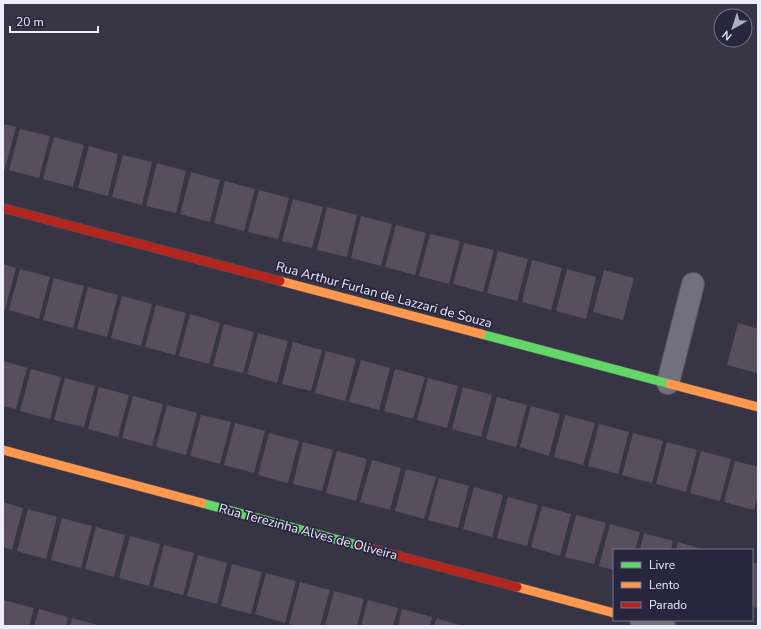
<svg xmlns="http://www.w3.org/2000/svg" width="761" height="629" font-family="'Nunito Sans',sans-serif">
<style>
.building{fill:#594e5b}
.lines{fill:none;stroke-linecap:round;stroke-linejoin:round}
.street-casing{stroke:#555460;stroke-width:24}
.fast-casing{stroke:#555460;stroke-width:10}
.slow-casing{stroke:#555460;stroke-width:10}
.jam-casing{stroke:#555460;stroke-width:10}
.street{stroke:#72707c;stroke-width:22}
.fast{stroke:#63d668;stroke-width:9}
.slow{stroke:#ff974d;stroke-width:9}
.jam{stroke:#b3261e;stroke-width:9}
.labels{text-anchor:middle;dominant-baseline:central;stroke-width:3.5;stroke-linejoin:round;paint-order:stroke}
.street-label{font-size:13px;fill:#eeedfe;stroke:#28253f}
</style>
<rect width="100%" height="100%" fill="#373544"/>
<g class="building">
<path d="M3,124L16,127L5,169H3Z"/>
<path d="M20,129L50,136L39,178L9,170Z"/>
<path d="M54,137L84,145L73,187L43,179Z"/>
<path d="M89,146L118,154L108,196L78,188Z"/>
<path d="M123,155L152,162L142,205L112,197Z"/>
<path d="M157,163L186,171L176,213L146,206Z"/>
<path d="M191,172L220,180L210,222L180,214Z"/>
<path d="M225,181L255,189L244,231L214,223Z"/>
<path d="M259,190L289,198L278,239L248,232Z"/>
<path d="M293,199L323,207L312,248L282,241Z"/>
<path d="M327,207L357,215L347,257L317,250Z"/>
<path d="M361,216L392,224L381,266L351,258Z"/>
<path d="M396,225L426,233L415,275L385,267Z"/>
<path d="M430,234L460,241L449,284L419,276Z"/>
<path d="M464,243L494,250L483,292L453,284Z"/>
<path d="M498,251L528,259L517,301L487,293Z"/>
<path d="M532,260L562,268L551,310L522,302Z"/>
<path d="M3,264L16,268L5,310L3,309Z"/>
<path d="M20,269L50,277L39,319L9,310Z"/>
<path d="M567,269L596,277L586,319L556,311Z"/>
<path d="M604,270L634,278L623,320L593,312Z"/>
<path d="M54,278L84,286L73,328L43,320Z"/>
<path d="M88,287L118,295L107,337L77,329Z"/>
<path d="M122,296L152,304L141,346L111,338Z"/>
<path d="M156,305L186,313L175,355L145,347Z"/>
<path d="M190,314L220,323L209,364L179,356Z"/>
<path d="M738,323L758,329L757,373L727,365Z"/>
<path d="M224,324L254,332L243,373L213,366Z"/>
<path d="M258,333L288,341L277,383L247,374Z"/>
<path d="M293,342L322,350L311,391L282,384Z"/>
<path d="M326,351L356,359L345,401L315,393Z"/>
<path d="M361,360L390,368L379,410L349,402Z"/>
<path d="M3,361L27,368L16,409L3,406Z"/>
<path d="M31,369L61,377L50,419L20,411Z"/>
<path d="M395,369L425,377L413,419L384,411Z"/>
<path d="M65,378L95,386L84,427L54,420Z"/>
<path d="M428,378L458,386L447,428L417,420Z"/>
<path d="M99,387L129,395L118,437L88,429Z"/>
<path d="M463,387L492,395L481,437L452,429Z"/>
<path d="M133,396L163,404L152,446L122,438Z"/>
<path d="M497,397L527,405L516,447L486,439Z"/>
<path d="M167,405L197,413L186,455L156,447Z"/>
<path d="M531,406L560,414L549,456L520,447Z"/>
<path d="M201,415L231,422L220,464L190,456Z"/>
<path d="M565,415L595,423L583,465L554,457Z"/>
<path d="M235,423L265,431L254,473L224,465Z"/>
<path d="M599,424L629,432L618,474L588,466Z"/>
<path d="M269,433L299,441L288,483L258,475Z"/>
<path d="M633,433L663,441L652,483L622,475Z"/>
<path d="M303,442L333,450L322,491L293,484Z"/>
<path d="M667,442L697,450L686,492L656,484Z"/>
<path d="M337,451L367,459L356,501L326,493Z"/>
<path d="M701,451L731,459L720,501L690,493Z"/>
<path d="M372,460L401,468L390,510L360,502Z"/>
<path d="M735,461L758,467V495L754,510L724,502Z"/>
<path d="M406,469L436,477L424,519L395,511Z"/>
<path d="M439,478L469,486L458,528L428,520Z"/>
<path d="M474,487L503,495L492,537L463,529Z"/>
<path d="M508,497L538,505L527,546L497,538Z"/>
<path d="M3,502L23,508L12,550L3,547Z"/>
<path d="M542,506L571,514L560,556L531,547Z"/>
<path d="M28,509L57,517L46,559L17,551Z"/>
<path d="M576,515L606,523L594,564L565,557Z"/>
<path d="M62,518L92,526L81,568L51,560Z"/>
<path d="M610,524L640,532L635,550H614V570L599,566Z"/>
<path d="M96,527L125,535L114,577L85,569Z"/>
<path d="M644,533L673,541L671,550H640Z"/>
<path d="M130,536L160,544L149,586L119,578Z"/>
<path d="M678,542L705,550H676Z"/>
<path d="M164,545L194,553L183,595L153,587Z"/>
<path d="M198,555L227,563L217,604L187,596Z"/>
<path d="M752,562L758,564V608L752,607Z"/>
<path d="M232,564L262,572L251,614L221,606Z"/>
<path d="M266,573L296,581L285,623L255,614Z"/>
<path d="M300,582L330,590L320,626H297L289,624Z"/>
<path d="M334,591L364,599L357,626H325Z"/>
<path d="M4,600L34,608L29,626H3V604Z"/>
<path d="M368,600L398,608L393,626H361Z"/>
<path d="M39,609L68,617L66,626H34Z"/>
<path d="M402,609L432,617L430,626H398Z"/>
<path d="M72,618L101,626H70Z"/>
<path d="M437,618L462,626H434Z"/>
</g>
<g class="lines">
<g class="street-casing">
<g id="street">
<path d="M668,383L693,284"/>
<path d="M641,620L664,626"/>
</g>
</g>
<g class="fast-casing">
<g id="fast">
<path d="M481,334L670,384"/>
<path d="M202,503L361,546"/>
</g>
</g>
<g class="slow-casing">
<g id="slow">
<path d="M280,281L481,334"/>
<path d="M670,384L758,407"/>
<path d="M3,450L202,503"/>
<path d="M517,587L614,613"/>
</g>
</g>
<g class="jam-casing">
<g id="jam">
<path d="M3,208L280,281"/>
<path d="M361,546L517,587"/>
</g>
</g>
<use href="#street" class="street"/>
<use href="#fast" class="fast"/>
<use href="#slow" class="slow"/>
<use href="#jam" class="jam"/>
</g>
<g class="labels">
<g class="street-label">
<text transform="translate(384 295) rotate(15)">Rua Arthur Furlan de Lazzari de Souza</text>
<text transform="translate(308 532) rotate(15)">Rua Terezinha Alves de Oliveira</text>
</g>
</g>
<rect width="761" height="629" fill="none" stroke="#eeedfe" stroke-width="8"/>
<rect x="613" y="549" width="140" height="72" fill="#28253f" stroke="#77758b"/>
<rect x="621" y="562" width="20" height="6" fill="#63d668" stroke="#77758b"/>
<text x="649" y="569" font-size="12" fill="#eeedfe">Livre</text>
<rect x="621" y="582" width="20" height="6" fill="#ff974d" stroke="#77758b"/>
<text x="649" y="589" font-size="12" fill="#eeedfe">Lento</text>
<rect x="621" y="602" width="20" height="6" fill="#b3261e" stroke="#77758b"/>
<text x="649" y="609" font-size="12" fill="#eeedfe">Parado</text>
<g transform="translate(733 28) rotate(219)"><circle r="19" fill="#28253f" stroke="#77758b"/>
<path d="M0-3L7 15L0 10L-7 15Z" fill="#aeadbd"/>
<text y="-6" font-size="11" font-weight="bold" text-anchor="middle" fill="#eeedfe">N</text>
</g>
<path d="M10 26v6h88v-6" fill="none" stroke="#eeedfe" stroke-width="2"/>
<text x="16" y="26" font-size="12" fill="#eeedfe" stroke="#28253f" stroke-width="3" paint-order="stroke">20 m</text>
</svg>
